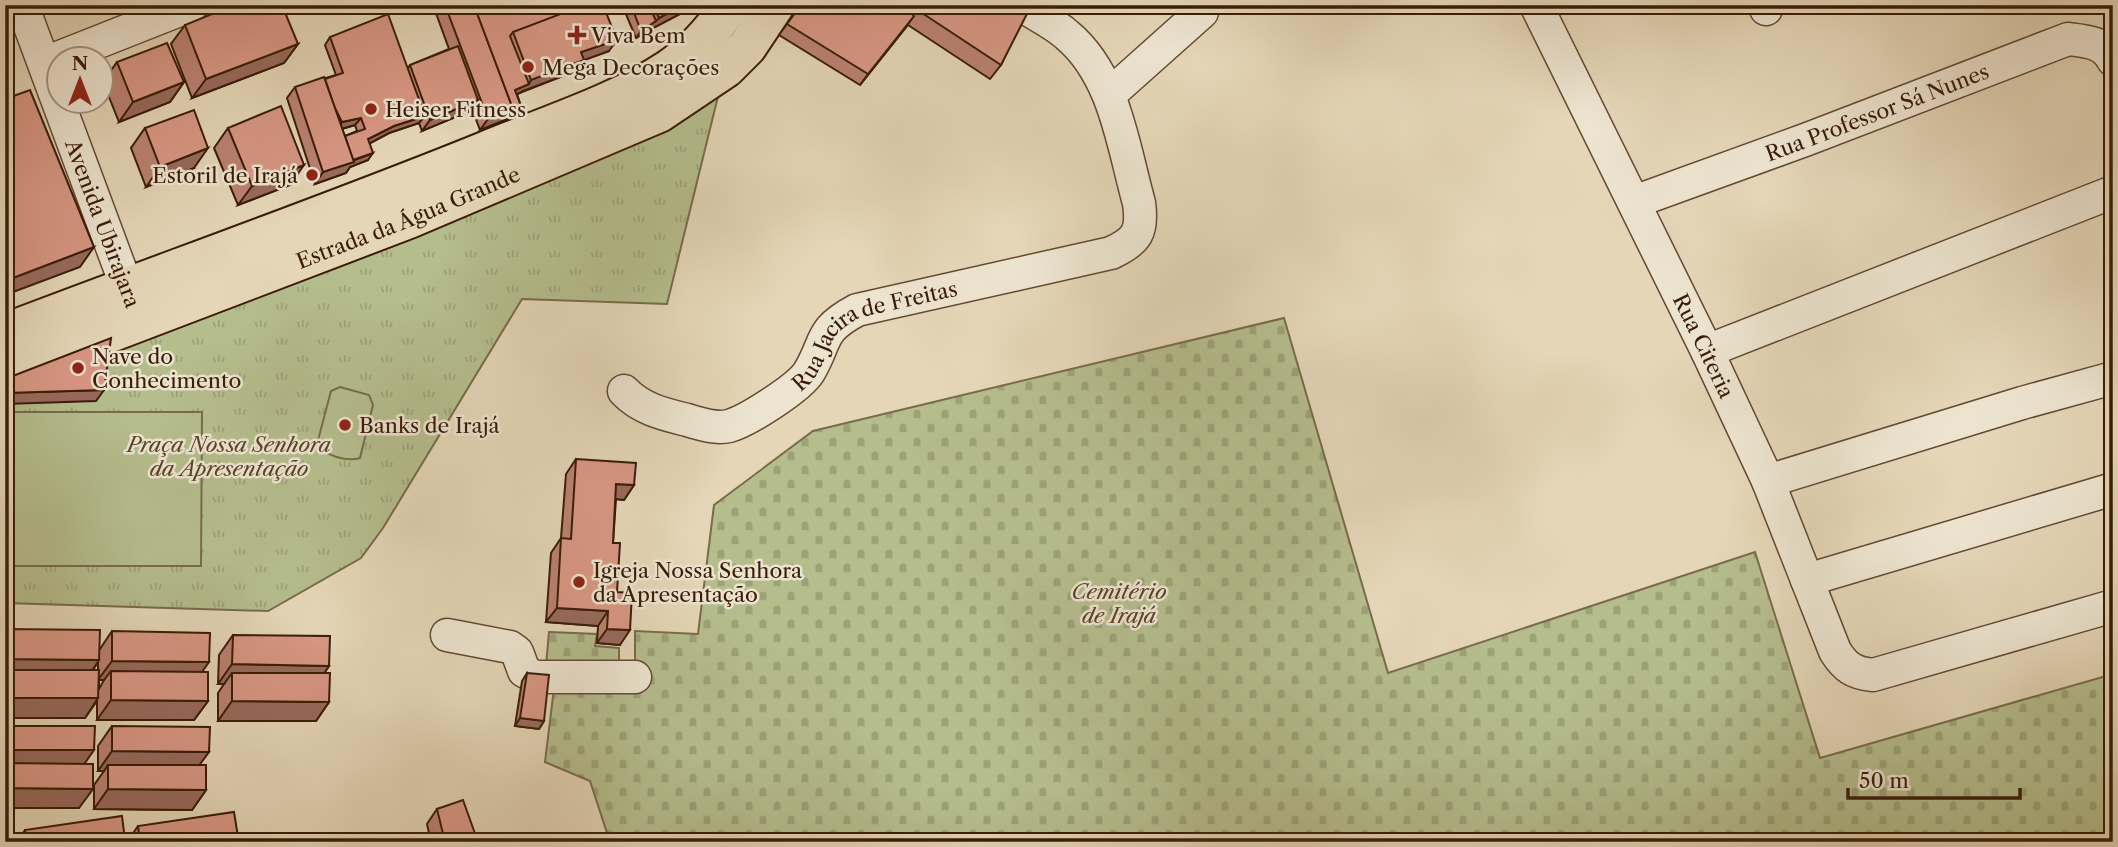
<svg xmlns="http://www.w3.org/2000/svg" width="2118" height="847" font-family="'Libre Caslon Text',serif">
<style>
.grass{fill:url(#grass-tufts);stroke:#786c4a;stroke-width:2}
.cemetery{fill:url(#cemetery-stones);stroke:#786c4a;stroke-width:2}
.garden{fill:#b5bd8d;stroke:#786c4a;stroke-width:2}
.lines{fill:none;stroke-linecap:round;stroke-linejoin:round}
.minor-casing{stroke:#644a33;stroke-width:35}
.major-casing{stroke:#3a1c07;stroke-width:42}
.minor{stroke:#ede4d0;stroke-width:32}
.major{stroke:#e4d6b7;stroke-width:38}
.wall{fill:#ba8272;stroke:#3a1c07;stroke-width:2;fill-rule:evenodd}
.shaded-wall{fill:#976a5c;stroke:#3a1c07;stroke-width:2}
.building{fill:#d89784;stroke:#3a1c07;stroke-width:2}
.poi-dot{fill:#8f2418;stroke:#ede4d0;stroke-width:2.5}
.labels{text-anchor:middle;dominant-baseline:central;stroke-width:5;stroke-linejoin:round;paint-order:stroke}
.poi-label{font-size:21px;fill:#3a1c07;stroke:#ede4d0;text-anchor:start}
.street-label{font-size:21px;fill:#3a1c07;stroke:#ede4d0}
.park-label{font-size:21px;font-style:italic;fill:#594428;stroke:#ede4d0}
</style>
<defs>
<pattern id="grass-tufts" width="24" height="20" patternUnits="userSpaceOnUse" patternTransform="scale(1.75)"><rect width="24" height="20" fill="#b5bd8d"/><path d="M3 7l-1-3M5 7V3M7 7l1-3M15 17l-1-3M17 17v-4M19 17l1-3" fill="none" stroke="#9ca278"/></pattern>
<pattern id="cemetery-stones" width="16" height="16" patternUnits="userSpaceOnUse" patternTransform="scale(1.75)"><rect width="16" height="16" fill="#b5bd8d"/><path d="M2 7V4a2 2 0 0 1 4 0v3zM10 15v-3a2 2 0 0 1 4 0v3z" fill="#9ca278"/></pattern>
</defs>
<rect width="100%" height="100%" fill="#e4d6b7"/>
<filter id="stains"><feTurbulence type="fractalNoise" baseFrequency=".00286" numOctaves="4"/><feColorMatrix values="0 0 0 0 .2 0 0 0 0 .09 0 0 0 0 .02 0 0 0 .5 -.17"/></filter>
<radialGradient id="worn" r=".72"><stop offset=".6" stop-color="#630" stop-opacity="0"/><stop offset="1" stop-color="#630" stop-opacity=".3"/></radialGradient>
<path class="grass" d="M723,76L667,304L522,299L383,528L361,558L268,611L5,603V378Z"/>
<g class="cemetery">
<path d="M1284,318L1388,673L1755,552L1820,758L2113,674V842H610L590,781L545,762L555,680L635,677V631L698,634L714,505L813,431Z"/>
<path d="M549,632L597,634L595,646L619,648V672L546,666Z"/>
</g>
<g class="garden">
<path d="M340,387L369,395L373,405L360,458C347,462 325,456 317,444L331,391Z"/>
<path d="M5,412H202L201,566H5Z"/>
</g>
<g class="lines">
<g class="minor-casing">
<g id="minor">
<path id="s1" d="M22,5L135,309"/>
<path id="s2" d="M1536,5L1707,351L1768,481L1835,651C1845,667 1853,673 1873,675L2113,606"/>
<path d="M1765,5L1766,9"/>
<path d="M45,63L192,5"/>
<path d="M1109,95L1202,12"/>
<path id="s3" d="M1634,202L1805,140L2068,39C2086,41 2104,42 2113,60"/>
<path d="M1707,351L2113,192"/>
<path id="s4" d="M624,391C641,409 663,414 687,420C700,424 715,429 729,426C747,421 799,388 809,372C828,340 818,331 857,310L1111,253C1137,241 1143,232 1139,203C1123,146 1115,75 1067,35C1054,23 1036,15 1021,5"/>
<path d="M1768,481L2022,403L2113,378"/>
<path d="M1807,580L2113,489"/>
<path d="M447,635L510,647L517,652L524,671L535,677H635"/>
</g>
</g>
<g class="major-casing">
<g id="major">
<path d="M5,333C165,272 327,215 485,151C542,127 618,103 669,69C694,52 713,31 730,5"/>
<path id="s5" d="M5,373L409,219L659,113L726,68L747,47L775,5"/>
</g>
</g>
<use href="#minor" class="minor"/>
<use href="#major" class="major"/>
</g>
<g class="wall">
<path d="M433,5H603L609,51L584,60L576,71L517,94L522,109L517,117L480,130L472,109L470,111L422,131L419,123L389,133L370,143L368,160L350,167L346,173L315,184L287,98L295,87L336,75L325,45L330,37L408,68L410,65L449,49ZM355,125L357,131L345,136L342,129Z"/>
<path d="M617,5H697L651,29L636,38L623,7L619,10Z"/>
<path d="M801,5H1029L1001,65L990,79L908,25L860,85L779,35Z"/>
<path d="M185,25L298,44L284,63L192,98L171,44Z"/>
<path d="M117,62L184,82L170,102L119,122L103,82Z"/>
<path d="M145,128L194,168L146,187L131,148Z"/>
<path d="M228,128L290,185L238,205L214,148Z"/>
<path d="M576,459L634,485L624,500L616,499L613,543L620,645L597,643L598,626L546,622L551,553L561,538L566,474Z"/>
<path d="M112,631L202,672L208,701L194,720H97V701L85,718H5L100,649ZM98,662V670H93ZM99,680H104L99,689Z"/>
<path d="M233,635L329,666L324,673L329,702L316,721H218V693L224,684H218L219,655Z"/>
<path d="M527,673L544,721L539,729L515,726L522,681Z"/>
<path d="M112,726L200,765L206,790L192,810L94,809V785L104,771H98V746Z"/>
<path d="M437,809L478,842H431L427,824Z"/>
<path d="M138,826L235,842H127Z"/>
<path d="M25,830L125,840L124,842H17Z"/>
</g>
<g class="shaded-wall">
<path d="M683,5H697L651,29L636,38L641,31L656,21L659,18Z"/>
<path d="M914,16L906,27L860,85L868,74Z"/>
<path d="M617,40L609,51L584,60L576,71L523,91L510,98L515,90L529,84L531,80L581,52Z"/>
<path d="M298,44L284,63L192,98L206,79Z"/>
<path d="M184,82L170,102L119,122L133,102Z"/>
<path d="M478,100L470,111L422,131L430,120Z"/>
<path d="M513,109L505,120L480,130L488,119Z"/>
<path d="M522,109L517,117L505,120L510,113Z"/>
<path d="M425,116L419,123L389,133L363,147L368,139L394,126Z"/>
<path d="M361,118L355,125L337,130L342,122Z"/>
<path d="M208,148L194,168L146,187L160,167Z"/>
<path d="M373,153L368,160L350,167L346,173L315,184L323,172Z"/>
<path d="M304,165L290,185L238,205L252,186Z"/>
<path d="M94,247L80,267L5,295V281Z"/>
<path d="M104,390L96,401L5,404V393Z"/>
<path d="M616,484L634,485L624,500L606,498Z"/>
<path d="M557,608L608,611L598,626L546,622Z"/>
<path d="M607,629L630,630L620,645L597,643Z"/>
<path d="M5,659L99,660L86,680L5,679Z"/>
<path d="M112,661L209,662L195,682L111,671L104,680H98Z"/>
<path d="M232,664L329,666L316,686L232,673L224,684H218Z"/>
<path d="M5,698H98L85,718H5Z"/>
<path d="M111,700L208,701L194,720H97Z"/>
<path d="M232,701L329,702L316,721H218Z"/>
<path d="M520,718L544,721L539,729L515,726Z"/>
<path d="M5,750H94L80,770H5Z"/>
<path d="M112,751L209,752L195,771L108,765L104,771H98Z"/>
<path d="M5,788L93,789L79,808H5Z"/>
<path d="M108,789L206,790L192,810L94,809Z"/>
<path d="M238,837L235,842H205Z"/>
</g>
<g class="building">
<path d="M234,5H282L298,44L206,79L185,25Z"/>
<path d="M445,5H474L513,109L488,119Z"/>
<path d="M474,5H560L563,14L513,32L510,36L529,84L515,90L522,109L510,113L513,109Z"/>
<path d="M564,5H603L617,40L581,52L584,60L531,80L513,32L566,12Z"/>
<path d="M631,5H649L656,21L641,31Z"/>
<path d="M653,5H683L659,18Z"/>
<path d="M801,5H902L914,16L868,74L787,24Z"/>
<path d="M911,5H1029L1031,6L1001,65L919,11Z"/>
<path d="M388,14L425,116L394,126L368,139L373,153L353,160L345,136L365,129L361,118L342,122L335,108L325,79L343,73L330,37Z"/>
<path d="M167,43L184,82L133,102L117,62Z"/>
<path d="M458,46L478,100L430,120L410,65Z"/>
<path d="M324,77L354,162L323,172L295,87Z"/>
<path d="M30,90L94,247L5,281V99Z"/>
<path d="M281,106L304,165L252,186L228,128Z"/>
<path d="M194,110L208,148L160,167L145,128Z"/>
<path d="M111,338L104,390L5,393V379Z"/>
<path d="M576,459L636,463L634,485L616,484L613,543H620L617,592L632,593L630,630L607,629L608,611L557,608L561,538L571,539Z"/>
<path d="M5,629L100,630L99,660L5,659Z"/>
<path d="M112,631L210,633L209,662L112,661Z"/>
<path d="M233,635L330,636L329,666L232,664Z"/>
<path d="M5,670H99L98,698H5Z"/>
<path d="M111,671L208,672V701L111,700Z"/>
<path d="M232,673H330L329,702L232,701Z"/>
<path d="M527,673L549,675L544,721L520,718Z"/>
<path d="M5,726H95L94,750H5Z"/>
<path d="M112,726L210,727L209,752L112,751Z"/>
<path d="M5,763L93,764V789L5,788Z"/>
<path d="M108,765H206V790L108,789Z"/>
<path d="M463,800L478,842H445L437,809Z"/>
<path d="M234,812L238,837L205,842H140L138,826Z"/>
<path d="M122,816L125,840L116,842H27L25,830Z"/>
<path d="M507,834L509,842H491Z"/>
</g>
<g class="poi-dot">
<path d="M573.5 24.5h7v7h7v7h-7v7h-7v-7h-7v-7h7z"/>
<circle cx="528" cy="67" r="7"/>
<circle cx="371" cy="109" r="7"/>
<circle cx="312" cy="175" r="7"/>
<circle cx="78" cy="368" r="7"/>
<circle cx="345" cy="425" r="7"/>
<circle cx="579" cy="582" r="7"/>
</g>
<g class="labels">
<g class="poi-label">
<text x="591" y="35">Viva Bem</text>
<text x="542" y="67">Mega Decorações</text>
<text x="385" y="109">Heiser Fitness</text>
<text x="298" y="175" text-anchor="end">Estoril de Irajá</text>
<text x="92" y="356">Nave do<tspan x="92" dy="24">Conhecimento</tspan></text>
<text x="359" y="425">Banks de Irajá</text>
<text x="593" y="570">Igreja Nossa Senhora<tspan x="593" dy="24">da Apresentação</tspan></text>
</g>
<g class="street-label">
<text stroke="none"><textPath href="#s3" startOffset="259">Rua Professor Sá Nunes</textPath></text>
<text stroke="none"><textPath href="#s5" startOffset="432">Estrada da Água Grande</textPath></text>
<text stroke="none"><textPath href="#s1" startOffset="233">Avenida Ubirajara</textPath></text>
<text stroke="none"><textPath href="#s4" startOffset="292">Rua Jacira de Freitas</textPath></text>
<text stroke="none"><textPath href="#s2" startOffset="380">Rua Citeria</textPath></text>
</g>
<g class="park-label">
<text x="229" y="444">Praça Nossa Senhora<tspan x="229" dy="24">da Apresentação</tspan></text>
<text x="1119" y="591">Cemitério<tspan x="1119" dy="24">de Irajá</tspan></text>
</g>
</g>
<rect width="2118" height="847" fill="none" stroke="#e4d6b7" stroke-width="28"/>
<rect x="7" y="7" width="2104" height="833" fill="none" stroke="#3a1c07" stroke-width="3.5"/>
<rect x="14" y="14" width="2090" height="819" fill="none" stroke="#3a1c07" stroke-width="2"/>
<g transform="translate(80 80)"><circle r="33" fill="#ede4d0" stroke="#a59480" stroke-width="2"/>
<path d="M0-5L12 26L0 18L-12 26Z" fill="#8f2418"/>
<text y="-10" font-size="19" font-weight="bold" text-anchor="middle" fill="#3a1c07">N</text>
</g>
<path d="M1848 788v10h172v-10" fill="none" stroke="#3a1c07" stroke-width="3.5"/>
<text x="1859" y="788" font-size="21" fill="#3a1c07" stroke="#ede4d0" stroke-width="5" paint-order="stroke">50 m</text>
<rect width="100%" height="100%" filter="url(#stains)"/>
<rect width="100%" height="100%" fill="url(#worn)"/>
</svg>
